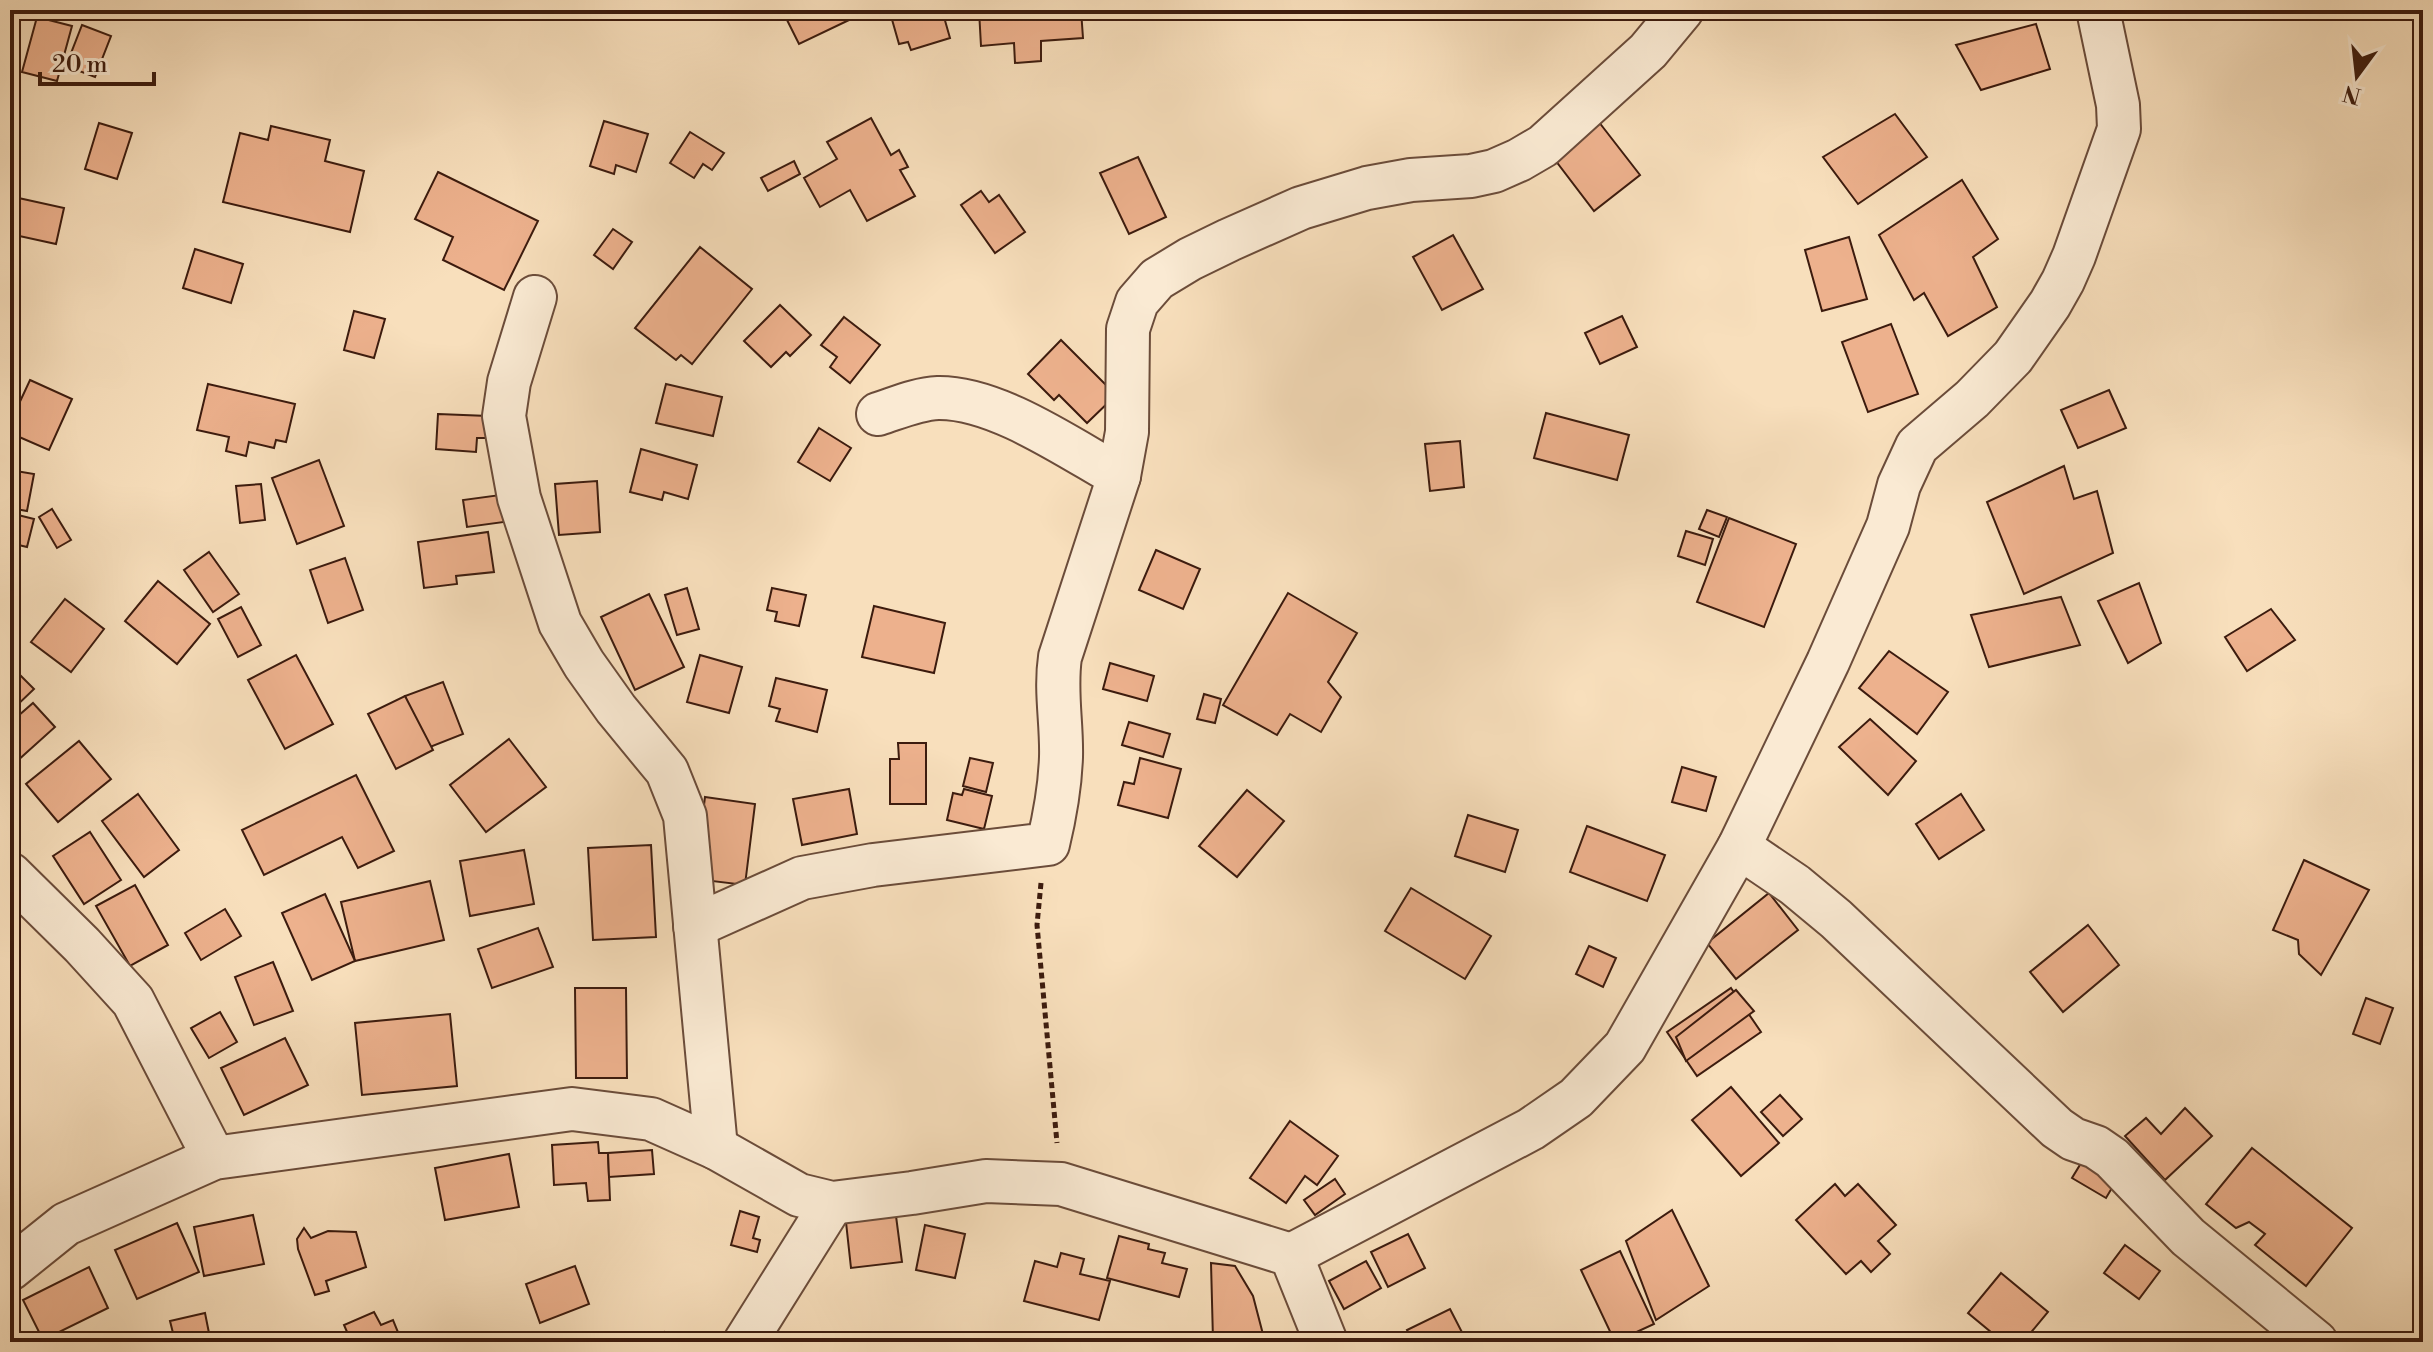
<svg xmlns="http://www.w3.org/2000/svg" width="2433" height="1352" font-family="'Libre Bodoni',serif">
<style>
.building{fill:#edb18d;stroke:#3c1b0e;stroke-width:2}
.lines{fill:none;stroke-linecap:round;stroke-linejoin:round}
.street-casing{stroke:#6b4c3a;stroke-width:46}
.path{stroke:#3c1b0e;stroke-width:5;stroke-dasharray:6 4;stroke-linecap:butt}
.street{stroke:#faead3;stroke-width:42}
</style>
<rect width="100%" height="100%" fill="#f8dfbc"/>
<filter id="stains"><feTurbulence type="fractalNoise" baseFrequency=".0025" numOctaves="4"/><feColorMatrix values="0 0 0 0 .2 0 0 0 0 .09 0 0 0 0 .02 0 0 0 .5 -.17"/></filter>
<radialGradient id="worn" r=".72"><stop offset=".6" stop-color="#630" stop-opacity="0"/><stop offset="1" stop-color="#630" stop-opacity=".3"/></radialGradient>
<g class="building">
<path d="M782,10H870L799,44Z"/>
<path d="M914,10H942L950,38L911,50L908,42L899,44L891,16Z"/>
<path d="M979,10H1081L1083,38L1041,41V61L1015,63L1014,43L981,46Z"/>
<path d="M37,17L72,26L57,81L22,72Z"/>
<path d="M2036,24L2050,69L1981,90L1956,45Z"/>
<path d="M82,25L111,36L95,77L66,66Z"/>
<path d="M1895,114L1927,157L1858,204L1823,157Z"/>
<path d="M1595,117L1640,175L1594,211L1549,152Z"/>
<path d="M871,118L891,155L899,150L908,167L900,170L915,196L867,221L850,190L820,207L804,178L837,159L827,142Z"/>
<path d="M604,121L648,134L636,172L616,165L614,174L590,166Z"/>
<path d="M99,123L132,133L117,179L85,169Z"/>
<path d="M271,126L330,140L325,161L364,171L350,232L223,202L240,133L268,140Z"/>
<path d="M690,132L724,153L712,170L703,164L694,178L670,163Z"/>
<path d="M1138,157L1166,217L1129,234L1100,173Z"/>
<path d="M794,161L800,174L768,191L761,178Z"/>
<path d="M438,172L538,221L504,290L443,260L453,237L415,219Z"/>
<path d="M1962,180L1998,239L1973,257L1997,307L1948,336L1924,293L1914,300L1879,235Z"/>
<path d="M981,191L989,202L999,195L1025,232L995,253L961,205Z"/>
<path d="M14,197L64,208L56,244L10,234V218Z"/>
<path d="M613,229L632,242L613,269L594,255Z"/>
<path d="M1453,235L1483,289L1442,310L1413,257Z"/>
<path d="M1849,237L1867,299L1822,311L1805,250Z"/>
<path d="M700,247L752,289L692,364L681,355L676,360L635,328Z"/>
<path d="M195,249L243,264L231,303L183,288Z"/>
<path d="M780,305L811,335L790,356L786,352L771,367L744,341Z"/>
<path d="M354,311L385,319L374,358L344,350Z"/>
<path d="M1622,316L1637,347L1600,364L1585,333Z"/>
<path d="M844,317L880,345L850,383L830,367L837,357L821,345Z"/>
<path d="M1891,324L1918,394L1868,412L1842,342Z"/>
<path d="M1061,340L1116,395L1087,423L1059,395L1054,400L1028,374Z"/>
<path d="M30,380L72,399L49,450L10,433V423Z"/>
<path d="M208,384L295,404L286,442L276,440L274,448L249,442L246,456L226,451L229,437L197,430Z"/>
<path d="M666,384L722,397L713,436L656,423Z"/>
<path d="M2109,390L2126,428L2078,448L2061,410Z"/>
<path d="M1546,413L1629,435L1617,480L1534,458Z"/>
<path d="M438,414L488,416L487,438H477L476,452L436,449Z"/>
<path d="M819,428L851,448L830,481L798,462Z"/>
<path d="M1460,441L1464,487L1430,491L1425,444Z"/>
<path d="M641,449L697,465L688,499L664,492L662,500L630,492Z"/>
<path d="M319,460L344,526L297,544L272,478Z"/>
<path d="M2064,466L2074,499L2097,491L2113,553L2024,594L1987,502Z"/>
<path d="M10,470L34,474L27,511L10,508Z"/>
<path d="M597,481L600,532L559,535L555,484Z"/>
<path d="M261,484L265,520L240,523L236,486Z"/>
<path d="M500,495L504,522L467,527L463,500Z"/>
<path d="M52,509L71,540L57,548L39,517Z"/>
<path d="M1707,510L1727,517L1719,537L1699,529Z"/>
<path d="M10,513L34,519L27,547L10,543Z"/>
<path d="M1729,518L1796,544L1764,627L1697,602Z"/>
<path d="M1686,531L1713,539L1705,565L1678,556Z"/>
<path d="M488,532L494,572L456,576L457,584L424,588L418,542Z"/>
<path d="M1156,550L1200,569L1183,609L1139,590Z"/>
<path d="M209,552L239,594L213,612L184,570Z"/>
<path d="M345,558L363,610L328,623L310,570Z"/>
<path d="M158,581L210,624L177,664L125,621Z"/>
<path d="M2139,583L2161,643L2128,663L2098,601Z"/>
<path d="M687,588L699,629L677,635L665,595Z"/>
<path d="M772,588L806,595L799,626L775,621L777,612L767,610Z"/>
<path d="M1288,593L1357,633L1328,682L1341,697L1321,732L1290,714L1277,735L1223,705Z"/>
<path d="M649,594L684,667L635,690L601,617Z"/>
<path d="M2061,597L2080,645L1989,667L1971,615Z"/>
<path d="M65,599L104,629L71,672L31,642Z"/>
<path d="M874,606L945,623L934,673L862,657Z"/>
<path d="M241,607L261,645L238,657L218,619Z"/>
<path d="M2271,609L2295,640L2247,671L2225,637Z"/>
<path d="M1889,651L1948,692L1917,734L1859,688Z"/>
<path d="M296,655L333,724L285,749L248,680Z"/>
<path d="M700,655L742,667L729,713L687,702Z"/>
<path d="M1110,663L1154,676L1147,701L1103,689Z"/>
<path d="M10,665L34,689L10,712Z"/>
<path d="M776,678L827,690L817,732L776,721L780,709L769,706Z"/>
<path d="M443,682L463,734L425,749L405,696Z"/>
<path d="M1204,694L1221,699L1215,723L1197,719Z"/>
<path d="M405,696L433,750L396,769L368,714Z"/>
<path d="M33,703L55,727L16,762L10,755V723Z"/>
<path d="M1870,719L1916,761L1888,795L1839,747Z"/>
<path d="M1129,722L1170,734L1163,757L1122,745Z"/>
<path d="M509,739L546,787L486,832L450,785Z"/>
<path d="M79,741L111,779L58,822L26,784Z"/>
<path d="M898,743H926V804H890V759H899Z"/>
<path d="M970,758L993,763L986,792L963,786Z"/>
<path d="M1140,758L1181,769L1168,818L1118,805L1124,782L1134,784Z"/>
<path d="M1682,767L1716,777L1706,811L1672,802Z"/>
<path d="M356,775L394,851L358,868L342,837L264,875L242,830Z"/>
<path d="M849,789L857,834L802,845L793,799Z"/>
<path d="M964,789L992,796L984,829L947,820L953,793L962,795Z"/>
<path d="M1247,790L1284,821L1237,877L1199,846Z"/>
<path d="M138,794L179,850L144,877L102,821Z"/>
<path d="M1961,794L1984,830L1939,859L1916,824Z"/>
<path d="M705,797L755,804L745,885L695,879Z"/>
<path d="M1468,815L1518,830L1505,872L1455,856Z"/>
<path d="M1587,826L1665,855L1647,901L1570,872Z"/>
<path d="M90,832L121,880L84,904L53,856Z"/>
<path d="M651,845L656,937L593,940L588,848Z"/>
<path d="M524,850L534,904L470,916L460,861Z"/>
<path d="M2304,860L2369,890L2321,975L2299,954L2298,940L2273,930Z"/>
<path d="M430,881L444,940L355,961L341,902Z"/>
<path d="M135,885L168,945L130,966L96,906Z"/>
<path d="M1411,888L1491,936L1465,979L1385,931Z"/>
<path d="M1769,893L1798,930L1736,979L1707,943Z"/>
<path d="M325,894L355,961L312,980L282,913Z"/>
<path d="M2423,907V924L2415,918Z"/>
<path d="M225,909L241,936L201,960L185,933Z"/>
<path d="M2088,925L2119,965L2063,1012L2030,972Z"/>
<path d="M538,928L553,967L492,988L478,949Z"/>
<path d="M1589,946L1616,958L1603,987L1576,974Z"/>
<path d="M273,962L293,1011L254,1025L235,977Z"/>
<path d="M575,988H626L627,1078H576Z"/>
<path d="M1731,988L1761,1032L1697,1076L1667,1032Z"/>
<path d="M1736,990L1754,1011L1686,1061L1676,1037Z"/>
<path d="M2366,998L2393,1008L2380,1044L2353,1034Z"/>
<path d="M220,1012L237,1042L209,1058L191,1028Z"/>
<path d="M450,1014L457,1086L362,1095L355,1023Z"/>
<path d="M285,1038L308,1085L244,1115L221,1068Z"/>
<path d="M1731,1087L1779,1143L1741,1176L1692,1120Z"/>
<path d="M1780,1095L1802,1119L1783,1136L1761,1112Z"/>
<path d="M2185,1108L2212,1136L2165,1180L2125,1136L2146,1118L2161,1134Z"/>
<path d="M1290,1121L1338,1156L1317,1185L1305,1176L1286,1203L1250,1178Z"/>
<path d="M598,1142L599,1153H608L610,1200L588,1201L586,1183L554,1185L552,1145Z"/>
<path d="M2252,1148L2352,1228L2306,1286L2255,1245L2265,1234L2249,1222L2236,1228L2206,1204Z"/>
<path d="M652,1150L654,1174L609,1177L608,1153Z"/>
<path d="M509,1154L519,1207L445,1220L435,1168Z"/>
<path d="M2086,1155L2119,1176L2106,1198L2072,1178Z"/>
<path d="M1335,1179L1345,1194L1315,1215L1304,1200Z"/>
<path d="M1835,1184L1845,1196L1858,1184L1896,1225L1878,1241L1890,1254L1871,1272L1861,1261L1846,1274L1796,1220Z"/>
<path d="M1672,1210L1709,1286L1656,1320L1626,1241Z"/>
<path d="M740,1211L759,1217L753,1238L760,1240L757,1252L731,1245Z"/>
<path d="M253,1215L264,1264L204,1276L194,1227Z"/>
<path d="M896,1216L902,1262L851,1268L846,1222Z"/>
<path d="M177,1223L199,1272L137,1299L115,1250Z"/>
<path d="M925,1225L965,1234L955,1278L916,1270Z"/>
<path d="M304,1228L311,1238L328,1231L356,1232L366,1267L326,1281L329,1291L315,1295L298,1249L297,1239Z"/>
<path d="M1408,1234L1425,1268L1388,1287L1371,1252Z"/>
<path d="M1119,1236L1149,1244L1148,1249L1165,1253L1162,1263L1187,1269L1179,1297L1107,1278Z"/>
<path d="M2125,1245L2160,1271L2139,1299L2104,1273Z"/>
<path d="M1620,1251L1654,1324L1615,1342L1581,1270Z"/>
<path d="M1061,1253L1084,1259L1080,1274L1110,1281L1099,1320L1024,1301L1035,1261L1057,1267Z"/>
<path d="M1366,1261L1381,1288L1344,1309L1329,1281Z"/>
<path d="M1211,1263L1235,1266L1253,1296L1265,1342L1213,1340Z"/>
<path d="M575,1266L589,1304L540,1323L526,1284Z"/>
<path d="M89,1267L108,1308L43,1340L23,1300Z"/>
<path d="M2001,1273L2048,1312L2023,1342H2003L1968,1313Z"/>
<path d="M1450,1309L1467,1342H1413L1407,1330Z"/>
<path d="M374,1312L381,1325L393,1320L402,1342H348L351,1341L344,1325Z"/>
<path d="M205,1313L209,1333L175,1341L170,1321Z"/>
<path d="M664,1332L666,1342H625Z"/>
</g>
<g class="lines">
<g class="street-casing">
<g id="street">
<path d="M535,297L509,382L504,416L519,498L560,623L584,664L616,709L667,771L685,816L716,1148"/>
<path d="M1119,476L1127,432L1128,329L1137,302L1157,279L1190,259L1229,240L1301,208L1367,188L1411,180L1471,176L1494,171L1519,160L1543,146L1648,51L1682,10"/>
<path d="M1739,847L1795,885L1836,919L2057,1128L2073,1139L2096,1147L2112,1158L2188,1237L2316,1342"/>
<path d="M10,874L82,945L133,1001L214,1158"/>
<path d="M695,926L802,878L873,865L1048,844C1055,815 1060,787 1061,757C1062,723 1055,691 1060,657L1119,476C1069,448 996,397 938,398C917,399 897,408 878,414"/>
<path d="M1291,1255L1531,1129L1576,1098L1625,1047L1739,847L1828,662L1888,526L1899,485L1917,446L1972,399L2013,357L2050,304L2063,281L2074,256L2119,129L2118,105L2098,10"/>
<path d="M10,1269L66,1224L214,1158L572,1109L651,1119L716,1148L799,1195L832,1203L912,1193L986,1181L1061,1184L1291,1255L1326,1342"/>
<path d="M745,1342L832,1203"/>
</g>
</g>
<path class="path" d="M1041,883L1037,925L1057,1143"/>
<use href="#street" class="street"/>
</g>
<rect width="2433" height="1352" fill="none" stroke="#f8dfbc" stroke-width="40"/>
<rect x="12" y="12" width="2409" height="1328" fill="none" stroke="#3c1b0e" stroke-width="4"/>
<rect x="20" y="20" width="2393" height="1312" fill="none" stroke="#3c1b0e" stroke-width="2"/>
<g transform="translate(2357 76) rotate(195)" stroke="#faead3" stroke-width="6" paint-order="stroke">
<path d="M0-6L14 30L0 20L-14 30Z" fill="#3c1b0e"/>
<text y="-12" font-size="22" font-weight="bold" text-anchor="middle" fill="#3c1b0e">N</text>
</g>
<path d="M40 72v12h114v-12" fill="none" stroke="#3c1b0e" stroke-width="4"/>
<text x="52" y="72" font-size="24" fill="#3c1b0e" stroke="#faead3" stroke-width="6" paint-order="stroke">20 m</text>
<rect width="100%" height="100%" filter="url(#stains)"/>
<rect width="100%" height="100%" fill="url(#worn)"/>
</svg>
